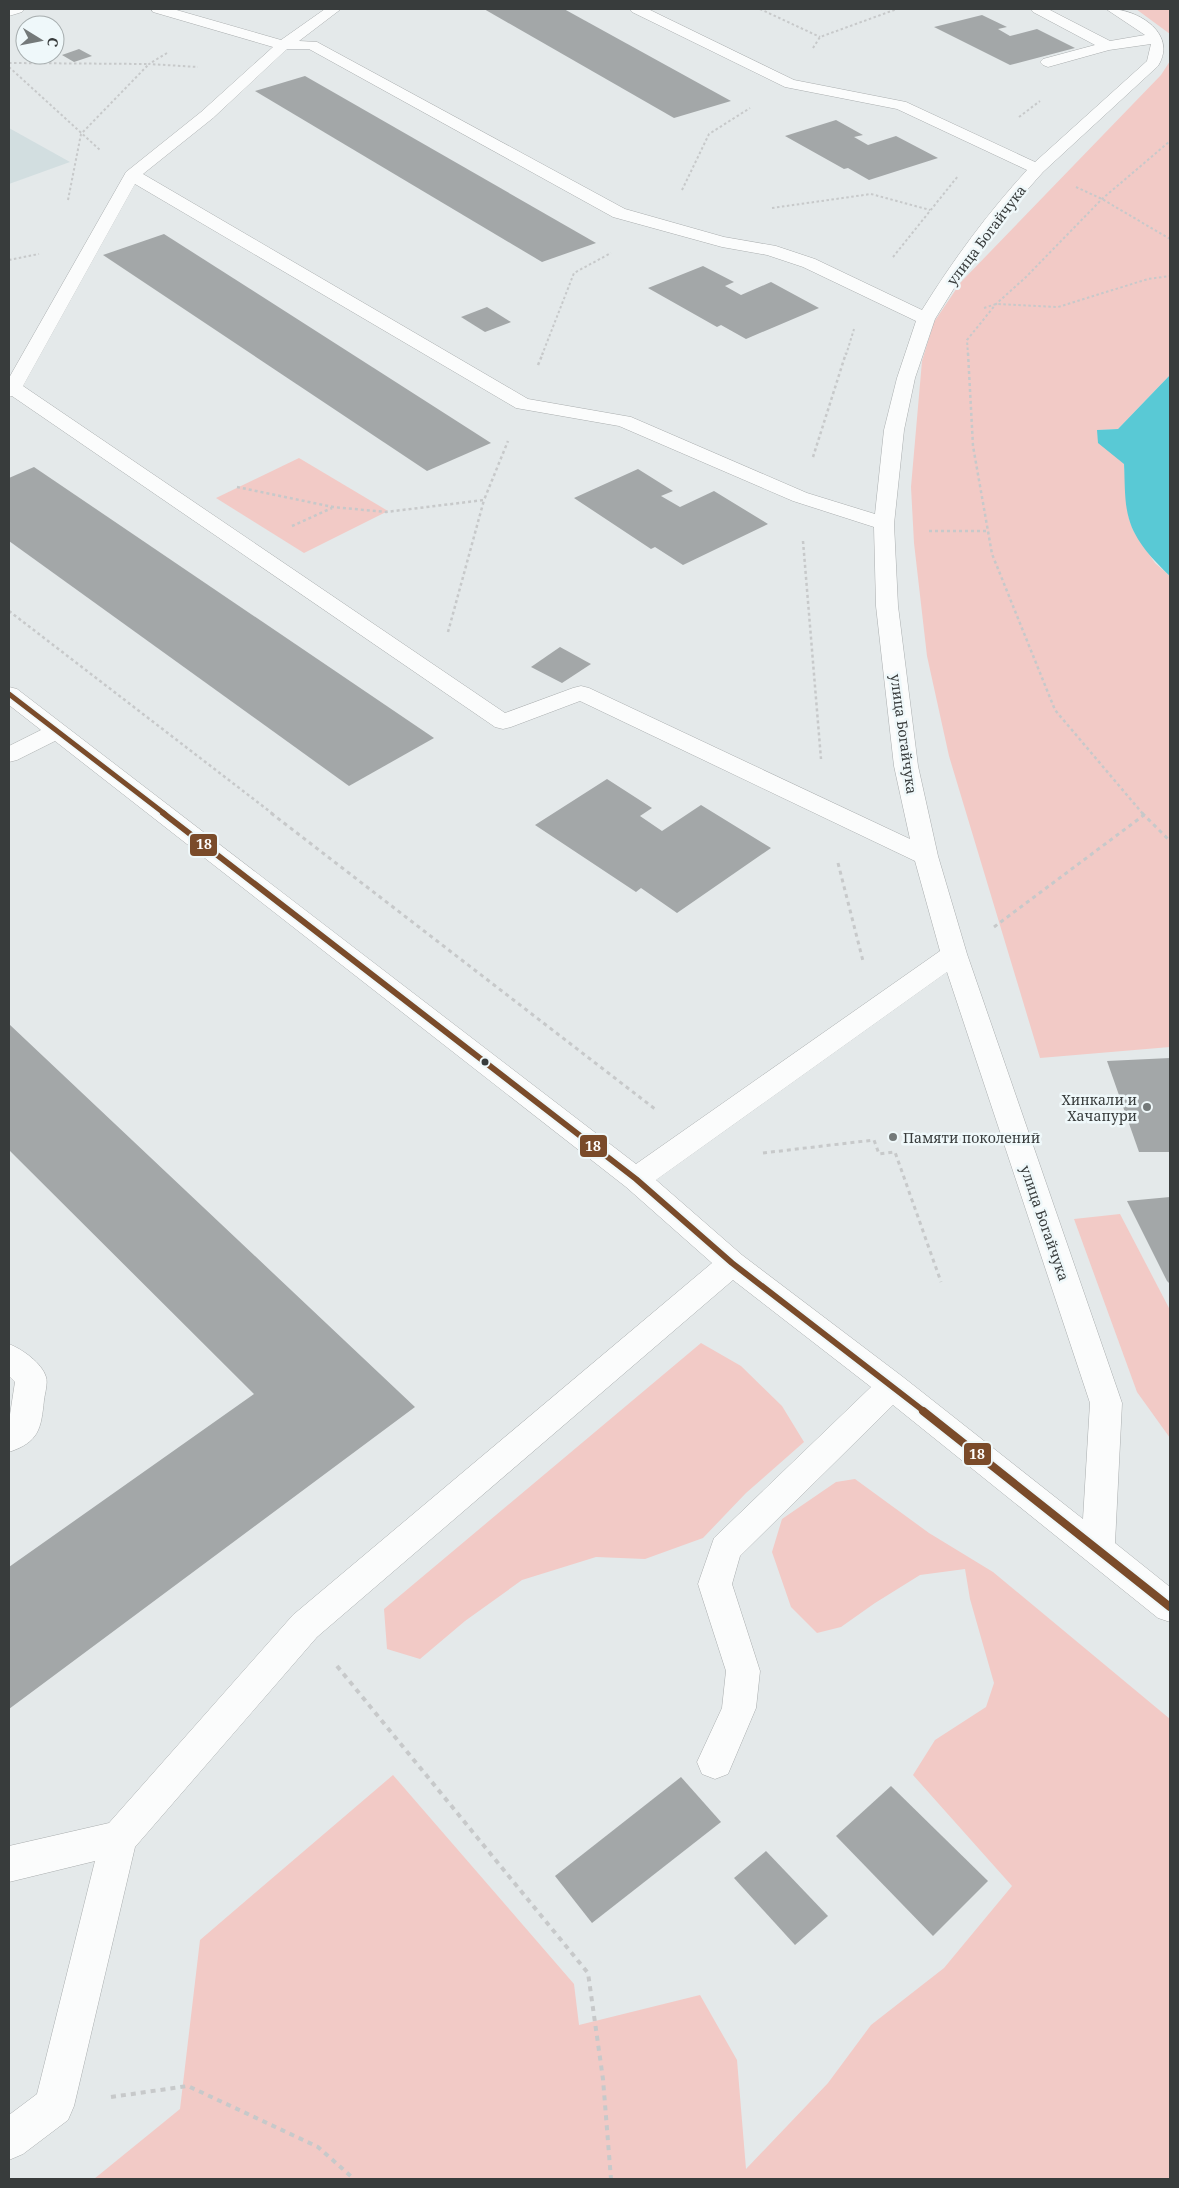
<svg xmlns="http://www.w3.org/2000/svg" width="1179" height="2188" font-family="'Noto Serif',serif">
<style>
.built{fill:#d2dee0}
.green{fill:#f2cac6}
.water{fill:#59c9d5}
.building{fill:#a3a7a8}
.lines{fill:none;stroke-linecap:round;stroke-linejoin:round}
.minor-casing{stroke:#aaaeaf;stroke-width:1}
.path-far3{stroke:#c7c9ca;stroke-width:2;stroke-dasharray:2.5 2.5;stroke-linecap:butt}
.path-far2{stroke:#c7c9ca;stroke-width:2.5;stroke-dasharray:3 3;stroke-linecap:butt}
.path-far1{stroke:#c7c9ca;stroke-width:3;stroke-dasharray:4 4;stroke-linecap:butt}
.path{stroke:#c7c9ca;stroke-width:4;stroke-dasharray:5 5;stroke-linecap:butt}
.minor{fill:#fbfcfc;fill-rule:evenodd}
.bus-1-far2-casing{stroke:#eff8fa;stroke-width:8}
.bus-1-far1-casing{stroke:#eff8fa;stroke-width:10}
.bus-1-casing{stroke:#eff8fa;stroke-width:12}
.bus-1-far2{stroke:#7a4b2a;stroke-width:5}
.bus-1-far1{stroke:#7a4b2a;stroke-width:6}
.bus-1{stroke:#7a4b2a;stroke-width:8}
.bus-dot{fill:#383c3c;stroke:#eff8fa;stroke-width:2}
.poi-dot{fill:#747979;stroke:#eff8fa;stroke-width:2}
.labels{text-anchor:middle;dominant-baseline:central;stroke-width:5;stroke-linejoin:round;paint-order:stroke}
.street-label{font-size:14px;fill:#383c3c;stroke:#eff8fa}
.poi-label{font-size:14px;fill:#383c3c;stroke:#eff8fa;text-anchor:end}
.line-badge{stroke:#eff8fa;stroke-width:2}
.badge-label{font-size:14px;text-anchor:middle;font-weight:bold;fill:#fff}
</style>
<rect width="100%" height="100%" fill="#e4e9ea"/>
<path class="built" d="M9,128L70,162L9,184Z"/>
<g class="green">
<path d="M1136,9H1170V34Z"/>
<path d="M1170,61V375L1118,429L1097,430L1124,464L1129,519L1134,532L1155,563L1170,576V1047L1040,1058L949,756L927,656L914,543L911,487L922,361L934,322L961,282L1161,75Z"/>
<path d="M299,458L388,511L304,553L216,498Z"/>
<path d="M1120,1214L1170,1310V1438L1137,1392L1074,1219Z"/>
<path d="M701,1343L741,1366L782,1406L804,1442L746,1493L703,1538L645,1559L596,1557L522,1580L465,1621L420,1659L387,1649L384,1609Z"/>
<path d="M855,1479L929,1533L993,1572L1170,1719V2179H94L180,2109L200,1940L393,1775L574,1984L579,2025L700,1995L737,2060L746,2169L828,2083L871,2025L944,1968L1012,1886L913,1775L935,1740L986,1707L994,1683L970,1599L965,1569L920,1575L875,1603L841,1627L817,1633L791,1607L772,1552L782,1519L836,1482Z"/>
</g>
<path class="water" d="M1170,375V576C1154,561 1135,541 1129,519C1124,502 1125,482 1124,464L1098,443L1097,430L1118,429Z"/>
<g class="building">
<path d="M484,9H564L731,101L674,118Z"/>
<path d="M982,15L1007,27L998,29L1010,36L1037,29L1075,48L1010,65L934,27Z"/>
<path d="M79,49L92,56L74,62L62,55Z"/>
<path d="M305,76L333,92L596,243L542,262L255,91Z"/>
<path d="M836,120L863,135L854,137L868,145L896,136L938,158L869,180L848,168L844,169L785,136Z"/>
<path d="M164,234L255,292L491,443L427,471L103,255Z"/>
<path d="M703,266L734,282L725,286L741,295L771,282L819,308L746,339L721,325L717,327L648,288Z"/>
<path d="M487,307L511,322L485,332L461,317Z"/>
<path d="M34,467L434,738L349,786L9,541V478Z"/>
<path d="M638,469L673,491L661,496L680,507L714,491L768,524L683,565L655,547L651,549L574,498Z"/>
<path d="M560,647L591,664L562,683L531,667Z"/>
<path d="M607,779L652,808L640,816L662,831L701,805L771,848L677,913L641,888L636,892L535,825Z"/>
<path d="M9,1024L415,1407L9,1709V1567L254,1394L9,1150Z"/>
<path d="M1170,1058V1152H1139L1107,1061Z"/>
<path d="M1170,1197V1284L1167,1281L1127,1201Z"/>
<path d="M681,1777L721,1822L592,1923L555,1876Z"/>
<path d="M891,1786L988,1881L933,1936L836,1836Z"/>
<path d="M766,1851L828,1916L795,1945L734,1878Z"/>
</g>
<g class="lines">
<g class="minor-casing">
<g id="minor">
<path d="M9,9H24L22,12L9,16Z"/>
<path d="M151,9H173L281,40L325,9H341L299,41L317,42L625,209L724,237L776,246L815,259L922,310C953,260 987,214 1027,170L897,109L785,87L632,12L630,9H648L794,80L906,102L1035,162L1147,61L1151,44L1109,50L1048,67L1043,65L1040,62L1043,59L1095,45L1033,12L1031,9H1048L1110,41L1145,35L1106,9C1134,7 1179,32 1158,66L1043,172L1013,206L969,264L935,319L915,378L904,430L894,524L898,606L918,766L938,856L967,954L1122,1403L1115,1543L1170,1587V1622L1158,1618L893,1405L740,1556L732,1584L760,1671L756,1708L728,1774L715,1779L702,1774L697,1762L722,1708L726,1671L698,1584L714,1538L871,1387L733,1280L317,1637L135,1847L74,2106L68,2120L23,2154L9,2160V2115L37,2094L95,1861L9,1882V1846L109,1823L293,1615L712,1263L626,1187L55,741L17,760L9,762V746L41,730L9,705V687L17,689L636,1164L940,951L915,861L580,701L511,727L503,729L495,727L12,396L9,397V378L126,172L201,112L273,47L153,12ZM287,49H309L613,217L722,247L767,255L803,267L916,321L897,378L884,430L875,514L807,493L631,417L528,399L143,174L213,118ZM135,184L516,408L619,426L793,501L874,527L876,606L894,766L910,839L589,688L581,686L573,688L505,713L23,386ZM947,972L1090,1403L1083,1519L903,1377L742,1255L656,1180Z"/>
<path d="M9,1344C22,1349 42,1363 46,1377C48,1383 45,1393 44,1400C41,1429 39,1442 9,1452V1421L15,1382L9,1376Z"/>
</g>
</g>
<g class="path-far3">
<path d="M760,9L820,37"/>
<path d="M813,48L820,37L897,9"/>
<path d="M167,53L149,64L198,67"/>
<path d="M9,63L148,64"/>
<path d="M9,67L100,150"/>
<path d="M1019,117L1040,101"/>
<path d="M1076,187L1102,199L1170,239"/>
<path d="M682,190L709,134L750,108"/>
<path d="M68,200L81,134L149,64"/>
<path d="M772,208L871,194L930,210"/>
<path d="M893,257L958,176"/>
<path d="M9,260L39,254"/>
<path d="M984,308L996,304L1058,307L1148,279L1170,276"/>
<path d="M542,355L574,273L611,253"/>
<path d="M846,355L854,329"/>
<path d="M968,355L967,340L996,304L1026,277L1102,199L1170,141"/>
</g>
<g class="path-far2">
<path d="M968,353L973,446L992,554L1055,710L1143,814"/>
<path d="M538,365L543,353"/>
<path d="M813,457L846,353"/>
<path d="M237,487L333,507L386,512L484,500L508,441"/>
<path d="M292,526L332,508"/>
<path d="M929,531H989"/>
<path d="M803,541L821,759"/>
<path d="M9,611L273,814"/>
<path d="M448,632L484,500"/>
</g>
<g class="path-far1">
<path d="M271,813L655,1109"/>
<path d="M1142,813L1170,841"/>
<path d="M838,863L863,961"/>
<path d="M994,927L1144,815"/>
<path d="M763,1153L874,1140L879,1154L895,1152L941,1282"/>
</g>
<g class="path">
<path d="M337,1666L588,1973L603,2079L611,2179"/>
<path d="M111,2097L188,2086L318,2147L354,2179"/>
</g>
<use href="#minor" class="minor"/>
<g class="bus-1-far2-casing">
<path id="bus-1-far2" d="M9,694L165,814"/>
</g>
<g class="bus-1-far1-casing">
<path id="bus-1-far1" d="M163,813L636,1179L732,1263L925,1412"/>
</g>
<g class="bus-1-casing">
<path id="bus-1" d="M923,1411L1170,1607"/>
</g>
<use href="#bus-1-far2" class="bus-1-far2"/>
<use href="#bus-1-far1" class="bus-1-far1"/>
<use href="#bus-1" class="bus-1"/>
</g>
<circle class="bus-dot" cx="485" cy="1062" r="4.5"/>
<g class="poi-dot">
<circle cx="1147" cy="1107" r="5"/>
<circle cx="893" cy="1137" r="5"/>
</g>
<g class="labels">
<g class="street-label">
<text transform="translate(986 235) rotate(-53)">улица Богайчука</text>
<text transform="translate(904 734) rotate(82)">улица Богайчука</text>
<text transform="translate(1045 1223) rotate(71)">улица Богайчука</text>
</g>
<g class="poi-label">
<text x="1137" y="1099">Хинкали и<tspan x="1137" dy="16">Хачапури</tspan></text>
<text x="903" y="1137" text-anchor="start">Памяти поколений</text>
</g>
</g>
<g class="line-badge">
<rect x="189" y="833" width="29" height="24" rx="5" fill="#7a4b2a"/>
<rect x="579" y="1134" width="29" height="24" rx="5" fill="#7a4b2a"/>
<rect x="963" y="1442" width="29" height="24" rx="5" fill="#7a4b2a"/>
</g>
<g class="badge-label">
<text x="204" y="849">18</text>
<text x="593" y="1151">18</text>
<text x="977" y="1459">18</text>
</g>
<rect width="1179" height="2188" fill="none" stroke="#383c3c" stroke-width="20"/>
<g transform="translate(40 40) rotate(100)"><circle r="24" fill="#eff8fa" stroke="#a6adae"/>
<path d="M0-4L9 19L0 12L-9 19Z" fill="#747979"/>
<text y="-8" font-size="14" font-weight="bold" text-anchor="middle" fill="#383c3c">С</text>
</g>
</svg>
